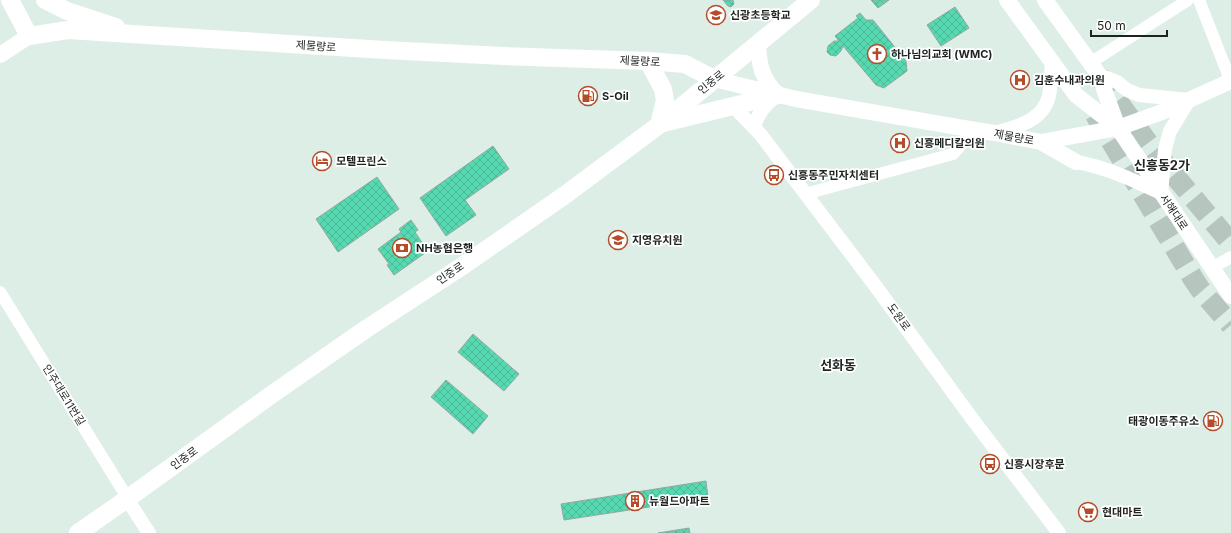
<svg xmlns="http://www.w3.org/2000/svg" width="1231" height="533" font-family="Inter,'Noto Sans KR',sans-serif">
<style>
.building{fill:url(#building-cross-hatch);stroke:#97a6a0}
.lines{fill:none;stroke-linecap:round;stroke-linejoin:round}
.motorway-tunnel{stroke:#b7c5bf;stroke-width:21;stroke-dasharray:21 10;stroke-linecap:butt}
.minor{stroke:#fff;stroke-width:12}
.tertiary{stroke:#fff;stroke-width:14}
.secondary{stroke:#fff;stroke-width:16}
.primary{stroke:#fff;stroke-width:18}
.labels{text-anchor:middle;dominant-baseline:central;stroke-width:3.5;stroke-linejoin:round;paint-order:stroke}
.poi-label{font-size:11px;font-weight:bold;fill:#1d2321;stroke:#fff;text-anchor:start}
.street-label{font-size:11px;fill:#1d2321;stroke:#fff}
.quarter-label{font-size:13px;font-weight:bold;fill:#1d2321;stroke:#fff}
</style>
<defs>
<pattern id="building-cross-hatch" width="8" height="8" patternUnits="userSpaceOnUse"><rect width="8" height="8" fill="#56d8b0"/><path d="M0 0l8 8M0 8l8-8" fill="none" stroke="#4ab997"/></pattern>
</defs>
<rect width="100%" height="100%" fill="#ddeee7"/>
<g class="building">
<path d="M723,0H733L734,4L731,7L728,6Z"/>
<path d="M871,0H889L878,8Z"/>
<path d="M955,7L969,28L941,46L927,25Z"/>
<path d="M860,13L866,20H873L906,61L907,71L884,88L876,85L843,46L841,51L836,56L830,55L827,52L828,46L834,41H839L835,36L858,18L856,16Z"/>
<path d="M493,146L509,169L465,200L476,215L446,236L420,198Z"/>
<path d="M377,177L399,209L338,252L316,219Z"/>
<path d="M411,220L418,230L415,232L425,247V253L394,275L387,265L389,264L378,249L401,232L399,229Z"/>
<path d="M473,334L519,374L504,391L458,352Z"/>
<path d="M446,380L488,416L473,434L431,397Z"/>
<path d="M706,481L708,498L564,520L561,504Z"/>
<path d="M689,528L690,533H658Z"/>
</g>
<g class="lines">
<g class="motorway-tunnel">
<path d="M1099,76L1154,151L1231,243"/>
<path d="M1095,114L1194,280L1200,289L1231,325"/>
</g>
<g class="minor">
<path d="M1199,0L1231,82"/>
<path d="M1090,63L1188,0"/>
<path d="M805,194L953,154L975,130"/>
<path d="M1212,268L1231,257"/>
<path d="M0,292L125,494L127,499"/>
</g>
<g class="tertiary">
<path d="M733,106L761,135L874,284L973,420L1059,533"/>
<path d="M754,127C758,113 765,105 776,96"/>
<path d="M995,133C1016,127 1043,121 1049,96C1051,85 1051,73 1052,62"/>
<path d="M1076,162C1106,167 1133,180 1161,193L1165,149L1170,131L1189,100L1139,95L1127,90L1117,82L1099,75"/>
<path d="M127,499L149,533"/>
</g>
<g class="secondary">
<path d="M1007,0L1076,95L1118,128"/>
<path d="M1045,0L1099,75L1118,128L1231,296"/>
<path d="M758,44C759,66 762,79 778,95"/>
<path d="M0,55L29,36"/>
<path d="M714,79L796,99L975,130L995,133L1041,142L1118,128L1162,112L1231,81"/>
<path d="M1041,142L1076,162"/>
</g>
<g class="primary">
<path d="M10,0L29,36L68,30L385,50L504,56L648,61L685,64L714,79"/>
<path d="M45,0L67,11L116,27"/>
<path d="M648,61L663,89L665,100L659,125"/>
<path d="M663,123L778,95"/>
<path d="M78,533L127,499L271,395L366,329L461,267L565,195L659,125L811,0"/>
</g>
</g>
<defs>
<g id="school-ring" transform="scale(1)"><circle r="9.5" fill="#fff" stroke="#b44c29" stroke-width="1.5"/><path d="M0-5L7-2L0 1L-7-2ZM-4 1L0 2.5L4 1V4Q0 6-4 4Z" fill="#b44c29"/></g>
<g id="church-ring" transform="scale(1)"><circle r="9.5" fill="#fff" stroke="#b44c29" stroke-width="1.5"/><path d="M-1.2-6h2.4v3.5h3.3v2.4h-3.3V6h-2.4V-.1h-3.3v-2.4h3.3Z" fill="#b44c29"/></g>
<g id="hospital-ring" transform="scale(1)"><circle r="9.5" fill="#fff" stroke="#b44c29" stroke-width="1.5"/><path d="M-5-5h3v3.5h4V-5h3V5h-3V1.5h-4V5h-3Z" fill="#b44c29"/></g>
<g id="fuel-ring" transform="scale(1)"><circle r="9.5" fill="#fff" stroke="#b44c29" stroke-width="1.5"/><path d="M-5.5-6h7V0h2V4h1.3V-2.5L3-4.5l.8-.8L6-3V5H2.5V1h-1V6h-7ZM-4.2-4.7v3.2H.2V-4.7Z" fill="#b44c29"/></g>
<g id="hotel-ring" transform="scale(1)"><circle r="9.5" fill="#fff" stroke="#b44c29" stroke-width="1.5"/><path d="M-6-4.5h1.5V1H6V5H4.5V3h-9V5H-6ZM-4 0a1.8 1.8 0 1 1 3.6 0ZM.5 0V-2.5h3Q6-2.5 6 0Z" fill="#b44c29"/></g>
<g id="bus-ring" transform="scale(1)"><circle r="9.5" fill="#fff" stroke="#b44c29" stroke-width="1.5"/><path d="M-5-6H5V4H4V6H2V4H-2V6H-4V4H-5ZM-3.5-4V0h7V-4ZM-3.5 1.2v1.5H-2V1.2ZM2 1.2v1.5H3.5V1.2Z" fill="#b44c29"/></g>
<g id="bank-ring" transform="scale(1)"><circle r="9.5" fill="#fff" stroke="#b44c29" stroke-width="1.5"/><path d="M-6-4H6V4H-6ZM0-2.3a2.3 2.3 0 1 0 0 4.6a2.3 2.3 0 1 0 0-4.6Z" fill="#b44c29"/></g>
<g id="building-ring" transform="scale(1)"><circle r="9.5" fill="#fff" stroke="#b44c29" stroke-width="1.5"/><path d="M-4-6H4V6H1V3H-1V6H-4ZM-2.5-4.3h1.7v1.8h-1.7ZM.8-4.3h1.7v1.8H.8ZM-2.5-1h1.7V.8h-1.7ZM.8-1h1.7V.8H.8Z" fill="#b44c29"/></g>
<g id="supermarket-ring" transform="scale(1)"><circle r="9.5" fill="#fff" stroke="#b44c29" stroke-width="1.5"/><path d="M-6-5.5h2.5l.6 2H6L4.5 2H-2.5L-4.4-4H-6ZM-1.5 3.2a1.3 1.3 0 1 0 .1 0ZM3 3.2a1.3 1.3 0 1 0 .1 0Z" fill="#b44c29"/></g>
</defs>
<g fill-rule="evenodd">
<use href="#school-ring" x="716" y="15"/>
<use href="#church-ring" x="877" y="54"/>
<use href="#hospital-ring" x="1020" y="80"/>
<use href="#fuel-ring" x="588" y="96"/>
<use href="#hospital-ring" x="900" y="143"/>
<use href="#hotel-ring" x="322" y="161"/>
<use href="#bus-ring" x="774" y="175"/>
<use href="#school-ring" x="618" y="240"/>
<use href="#bank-ring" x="402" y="248"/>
<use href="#fuel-ring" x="1213" y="421"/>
<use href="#bus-ring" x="990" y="464"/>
<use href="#building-ring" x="635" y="501"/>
<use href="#supermarket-ring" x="1088" y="512"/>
</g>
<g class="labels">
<g class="poi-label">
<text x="730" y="15">신광초등학교</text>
<text x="891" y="54">하나님의교회 (WMC)</text>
<text x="1034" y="80">김훈수내과의원</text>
<text x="602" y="96">S-Oil</text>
<text x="914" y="143">신흥메디칼의원</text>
<text x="336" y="161">모텔프린스</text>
<text x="788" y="175">신흥동주민자치센터</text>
<text x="632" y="240">지영유치원</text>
<text x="416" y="248">NH농협은행</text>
<text x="1199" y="421" text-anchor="end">태광이동주유소</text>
<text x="1004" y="464">신흥시장후문</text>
<text x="649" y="501">뉴월드아파트</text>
<text x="1102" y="512">현대마트</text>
</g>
<g class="street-label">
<text transform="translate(316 46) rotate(4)">제물량로</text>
<text transform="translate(640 61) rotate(3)">제물량로</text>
<text transform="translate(711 82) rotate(-39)">인중로</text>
<text transform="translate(1014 137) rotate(11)">제물량로</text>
<text transform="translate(1174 212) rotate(56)">서해대로</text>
<text transform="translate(450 273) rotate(-34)">인중로</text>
<text transform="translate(899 317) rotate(54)">도원로</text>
<text transform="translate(64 395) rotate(58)">인주대로11번길</text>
<text transform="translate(184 458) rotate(-36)">인중로</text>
</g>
<g class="quarter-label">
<text x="1162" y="165">신흥동2가</text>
<text x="838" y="365">선화동</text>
</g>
</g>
<path d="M1091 30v6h76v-6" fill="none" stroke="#1d2321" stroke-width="2"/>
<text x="1097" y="30" font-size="12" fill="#1d2321" stroke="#ffffff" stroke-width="3" paint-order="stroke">50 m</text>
</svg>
